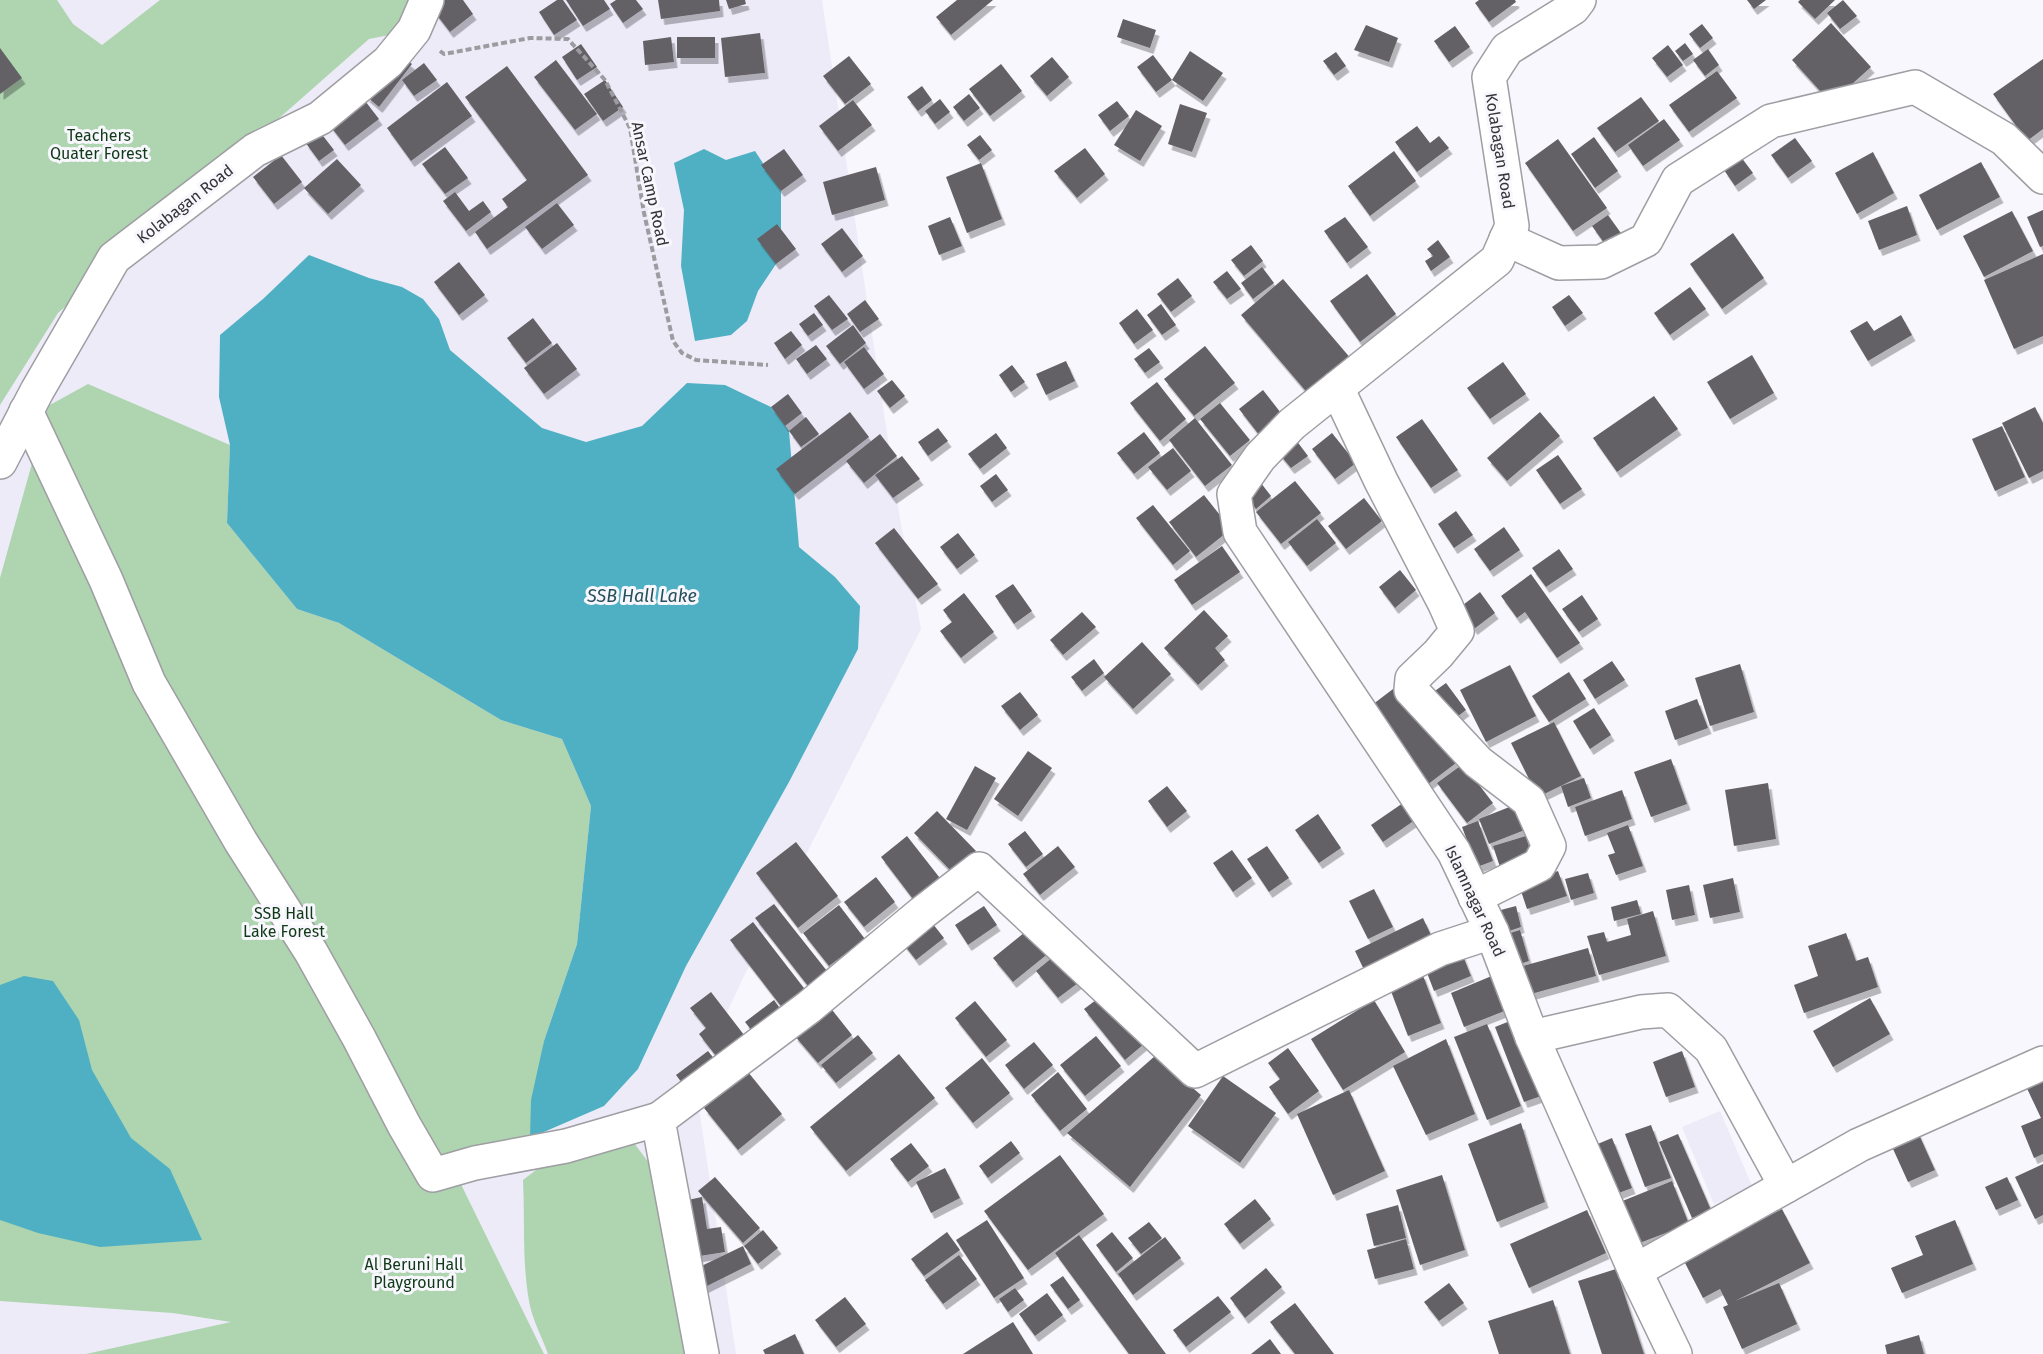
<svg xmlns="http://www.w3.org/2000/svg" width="2043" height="1354" font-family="'Fira Sans',sans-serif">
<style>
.built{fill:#edebf8}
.green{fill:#aed4b0}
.water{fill:#4fb0c3}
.building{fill:#646166;filter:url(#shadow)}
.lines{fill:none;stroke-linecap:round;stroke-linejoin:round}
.street-casing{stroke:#9e9ea3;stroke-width:36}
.path{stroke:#9c9ba0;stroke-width:4;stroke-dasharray:6 3;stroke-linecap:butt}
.street{stroke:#fff;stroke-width:33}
.labels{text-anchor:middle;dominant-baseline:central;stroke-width:6;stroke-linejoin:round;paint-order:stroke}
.park-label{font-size:16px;fill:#0f3917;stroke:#f8f7fd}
.street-label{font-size:16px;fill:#353437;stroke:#f8f7fd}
.water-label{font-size:18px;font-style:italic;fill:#26515a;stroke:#f8f7fd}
</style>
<defs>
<filter id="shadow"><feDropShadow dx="3.5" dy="6" stdDeviation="0" flood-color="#0004"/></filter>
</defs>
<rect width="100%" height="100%" fill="#f8f7fd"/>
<g class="built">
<path d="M0,0H822L899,513L921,629L742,980L695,1082L736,1354H0Z"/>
<path d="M1720,1111L1753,1188L1714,1204L1682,1127Z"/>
</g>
<g class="green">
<path d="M0,0H57L73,24L102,45L160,0H420L414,30L369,39L58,313L0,405Z"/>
<path d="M88,384L230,445L227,523L297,609L339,623L501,720L562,739L591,806L577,944L544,1041L530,1138L453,1168L544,1354H86L231,1322L173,1313L0,1301V578L48,406Z"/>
<path d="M631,1139L652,1167L692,1354H548C542,1337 532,1319 529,1301C522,1261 525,1221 523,1180L536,1170Z"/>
</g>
<g class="water">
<path d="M704,149L726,160L755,151L781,191V246L776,264L758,291L747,321L731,335L695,341L681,266L684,210L674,163Z"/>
<path d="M309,255L369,278L402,287L423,299L439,319L450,350L542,428L586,442L642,426L687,383L725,385L771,407L789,431L799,547L835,577L860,606L858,649L789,782L686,966L638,1069L604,1106L530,1138L531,1100L544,1041L577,944L591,806L562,739L501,720L339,623L297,609L227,523L230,445L219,397L220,335L263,299Z"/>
<path d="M24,976L53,981L79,1020L92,1070L131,1138L170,1169L202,1240L100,1247L38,1233L0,1220V985Z"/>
</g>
<g class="building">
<path d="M436,0H463L473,14L450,32L429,5Z"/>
<path d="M557,0H563L577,20L554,35L539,12Z"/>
<path d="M566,0H604L610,9L583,26Z"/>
<path d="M616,0H636L643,9L623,23L610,4Z"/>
<path d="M658,0H719L720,11L661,19Z"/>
<path d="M726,0H745L746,4L729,9Z"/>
<path d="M957,0H993L951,35L936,17Z"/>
<path d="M1479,0H1515L1516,2L1489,22L1475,3Z"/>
<path d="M1747,0H1766L1754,9Z"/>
<path d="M1800,0H1835L1815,19L1798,2Z"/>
<path d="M1843,0L1857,16L1840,29L1827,13Z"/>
<path d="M1123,19L1156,30L1150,48L1117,37Z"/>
<path d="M1831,23L1871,67L1831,103L1792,60Z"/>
<path d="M1702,24L1713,38L1700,48L1689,34Z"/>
<path d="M1366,25L1398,38L1389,62L1354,50Z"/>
<path d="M1455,26L1470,47L1449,62L1434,41Z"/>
<path d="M760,33L765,73L725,77L721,38Z"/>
<path d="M671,37L674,62L645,65L643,41Z"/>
<rect x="677" y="37" width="38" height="21"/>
<path d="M1685,43L1693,54L1683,61L1675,51Z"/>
<path d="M581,44L597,67L577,80L562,57Z"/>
<path d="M1668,45L1683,65L1667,77L1652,58Z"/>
<path d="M0,48L22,78L0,94Z"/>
<path d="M1708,49L1719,65L1705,76L1693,60Z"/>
<path d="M1190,51L1223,73L1203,101L1172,80Z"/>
<path d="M1336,52L1346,66L1334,75L1323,61Z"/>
<path d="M399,54L412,64L379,107L366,96Z"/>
<path d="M1153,55L1172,80L1156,92L1137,67Z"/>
<path d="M849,56L871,84L845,104L823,76Z"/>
<path d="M1052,57L1069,77L1047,96L1030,76Z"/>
<path d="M2043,59V129L2027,141L1993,94Z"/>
<path d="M556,60L597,114L575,130L534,77Z"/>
<path d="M424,63L437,80L414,96L402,80Z"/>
<path d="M1001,64L1022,91L990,116L969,89Z"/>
<path d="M507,66L588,175L487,249L475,232L508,207L502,199L527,180L465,97Z"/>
<path d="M1717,71L1737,98L1689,132L1669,105Z"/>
<path d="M605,80L623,107L603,121L584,94Z"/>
<path d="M447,82L472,116L411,161L387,128Z"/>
<path d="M922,86L932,100L918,111L907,97Z"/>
<path d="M969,94L980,108L964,121L953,107Z"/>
<path d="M362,97L379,119L345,145L328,123Z"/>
<path d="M1641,97L1659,121L1615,152L1597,128Z"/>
<path d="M940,99L950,112L935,124L925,111Z"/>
<path d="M853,100L872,125L838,151L819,126Z"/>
<path d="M1117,101L1129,116L1110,131L1098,115Z"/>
<path d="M1180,104L1207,113L1192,152L1168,144Z"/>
<path d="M1136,110L1162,126L1140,161L1114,145Z"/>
<path d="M1664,119L1680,140L1643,166L1628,145Z"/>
<path d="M1417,126L1430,143L1439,136L1449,148L1417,172L1395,142Z"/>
<path d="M320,132L334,150L319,161L305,142Z"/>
<path d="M980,135L992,150L979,160L967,145Z"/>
<path d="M1594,137L1618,171L1595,188L1571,154Z"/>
<path d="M1795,138L1812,161L1788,178L1771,155Z"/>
<path d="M1558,139L1607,208L1573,231L1525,163Z"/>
<path d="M445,147L468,178L445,194L422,164Z"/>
<path d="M1085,148L1105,174L1077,198L1054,171Z"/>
<path d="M784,149L803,175L781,191L761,165Z"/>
<path d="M1394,151L1416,181L1370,216L1348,186Z"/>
<path d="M1873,152L1894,193L1857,214L1835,173Z"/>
<path d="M281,155L302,182L274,204L253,177Z"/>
<path d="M1741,157L1753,173L1735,186L1724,170Z"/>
<path d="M337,159L361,185L328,214L304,188Z"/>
<path d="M1981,162L2000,197L1937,230L1919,195Z"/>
<path d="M981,163L1002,219L967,233L946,177Z"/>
<path d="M876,167L885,200L832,215L823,182Z"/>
<path d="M455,192L469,211L483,201L491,212L466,231L443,201Z"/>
<path d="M557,203L574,225L542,249L525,227Z"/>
<path d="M1907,206L1917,235L1879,250L1868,221Z"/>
<path d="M2043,210V246L2040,247L2027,217Z"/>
<path d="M2012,211L2033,251L1984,277L1963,236Z"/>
<path d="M1608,215L1623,236L1607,247L1592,226Z"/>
<path d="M950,217L962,246L939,255L928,226Z"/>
<path d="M1345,217L1368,247L1347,263L1324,231Z"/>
<path d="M777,224L796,249L776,264L757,239Z"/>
<path d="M842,228L863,256L842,272L821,244Z"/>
<path d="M1733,233L1764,278L1722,309L1690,264Z"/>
<path d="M1438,240L1450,257L1431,271L1425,261L1433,256L1427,249Z"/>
<path d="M1251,245L1263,261L1244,276L1231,260Z"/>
<path d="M2043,254V336L2014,349L1984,280Z"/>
<path d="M459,262L485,295L459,315L434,282Z"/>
<path d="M1262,267L1274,283L1253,299L1241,283Z"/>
<path d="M1227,271L1241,289L1227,299L1213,282Z"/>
<path d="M1367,274L1396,314L1360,342L1330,301Z"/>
<path d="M1178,278L1192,296L1171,312L1157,294Z"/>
<path d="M1283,279L1358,367L1316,403L1241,315Z"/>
<path d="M1690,287L1706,309L1670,335L1654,313Z"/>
<path d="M829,295L848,319L832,330L814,306Z"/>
<path d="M1569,295L1583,313L1565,326L1552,307Z"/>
<path d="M865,300L879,319L860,332L847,314Z"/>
<path d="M1161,304L1176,325L1162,335L1147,315Z"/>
<path d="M1137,309L1153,330L1134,344L1119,323Z"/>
<path d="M814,313L823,325L808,336L799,324Z"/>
<path d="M1901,315L1912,335L1868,361L1850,331L1867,321L1874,331Z"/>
<path d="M533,318L552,343L526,363L507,338Z"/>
<path d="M853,325L866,343L840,364L826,346Z"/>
<path d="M791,331L802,345L785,359L774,343Z"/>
<path d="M557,343L577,369L544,394L524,368Z"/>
<path d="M816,345L827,359L807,374L796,359Z"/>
<path d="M1205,346L1235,383L1194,416L1164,379Z"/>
<path d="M864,347L884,374L864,389L844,362Z"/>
<path d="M1149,348L1160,362L1145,373L1134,359Z"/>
<path d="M1752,355L1774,393L1730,419L1707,382Z"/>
<path d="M1066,361L1075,381L1046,395L1036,374Z"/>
<path d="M1503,362L1526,394L1490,419L1467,388Z"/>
<path d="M1012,365L1025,382L1011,392L999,375Z"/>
<path d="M892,380L905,396L890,408L877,391Z"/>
<path d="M1157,382L1186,419L1160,441L1130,403Z"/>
<path d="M1263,390L1284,417L1260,436L1239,409Z"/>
<path d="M788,394L802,413L785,426L771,407Z"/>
<path d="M1654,396L1678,429L1617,472L1593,438Z"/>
<path d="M1220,403L1250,440L1230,456L1200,419Z"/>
<path d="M2035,407L2043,423V471L2029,478L2002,423Z"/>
<path d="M850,412L869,437L795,494L776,469Z"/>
<path d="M1540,412L1560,436L1507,481L1487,458Z"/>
<path d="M806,417L819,434L801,447L789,431Z"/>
<path d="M1195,418L1232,465L1205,486L1169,440Z"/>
<path d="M1422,419L1458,470L1431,488L1396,437Z"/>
<path d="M2002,426L2025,477L1995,491L1972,439Z"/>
<path d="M938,428L948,441L928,456L918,442Z"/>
<path d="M1144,432L1160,453L1134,474L1117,453Z"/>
<path d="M996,433L1007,448L980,469L968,454Z"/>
<path d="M1332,433L1356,463L1335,479L1312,449Z"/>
<path d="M880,434L897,456L864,483L846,461Z"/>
<path d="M1293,436L1308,456L1291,468L1276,450Z"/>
<path d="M1173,448L1191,471L1167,490L1148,467Z"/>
<path d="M1558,455L1582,489L1560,504L1536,470Z"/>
<path d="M902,456L920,479L893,498L875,475Z"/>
<path d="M996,474L1008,490L992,502L980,486Z"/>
<path d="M1257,478L1271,496L1256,509L1241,490Z"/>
<path d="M1295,481L1321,513L1281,544L1256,512Z"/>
<path d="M1204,495L1231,529L1196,557L1169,522Z"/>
<path d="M1364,498L1382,521L1346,549L1328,526Z"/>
<path d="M1153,505L1190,551L1173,565L1136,518Z"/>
<path d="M1456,511L1473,535L1454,548L1438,524Z"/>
<path d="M1317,519L1336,543L1307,566L1288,542Z"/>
<path d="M1504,527L1520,550L1490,571L1474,549Z"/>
<path d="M894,528L938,584L918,599L875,543Z"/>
<path d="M958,533L975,555L957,569L940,547Z"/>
<path d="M1222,546L1240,572L1192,605L1174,580Z"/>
<path d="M1559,549L1573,569L1546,587L1532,568Z"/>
<path d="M1400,570L1416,590L1395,608L1379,587Z"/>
<path d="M1531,574L1580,643L1557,658L1525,612L1517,618L1501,596Z"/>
<path d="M1013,584L1032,611L1014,624L995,596Z"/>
<path d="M1480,592L1495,613L1474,629L1459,608Z"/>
<path d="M964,593L994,632L961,658L940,631L952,622L943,610Z"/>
<path d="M1582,595L1598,619L1579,632L1562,609Z"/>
<path d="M1204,610L1228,636L1215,648L1225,660L1198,685L1164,648Z"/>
<path d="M1082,612L1096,627L1063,655L1050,640Z"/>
<path d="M1142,642L1171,674L1133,709L1104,677Z"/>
<path d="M1094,659L1104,673L1082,691L1071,677Z"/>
<path d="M1612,661L1625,680L1595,699L1583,680Z"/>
<path d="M1740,664L1754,712L1710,726L1695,678Z"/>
<path d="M1510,665L1536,716L1486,742L1460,690Z"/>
<path d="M1569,672L1586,699L1549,722L1532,696Z"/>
<path d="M1446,683L1466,710L1445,726L1425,698Z"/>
<path d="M1397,686L1456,763L1427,785L1368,708Z"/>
<path d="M1020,692L1038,715L1020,730L1001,706Z"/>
<path d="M1697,699L1708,728L1675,740L1665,711Z"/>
<path d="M1594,708L1611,735L1590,749L1573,721Z"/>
<path d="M1554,722L1581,776L1538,797L1511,743Z"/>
<path d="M1028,751L1052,768L1018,816L994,799Z"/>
<path d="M1671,759L1687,804L1651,817L1634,772Z"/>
<path d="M1463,764L1493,803L1467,823L1437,783Z"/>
<path d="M975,766L996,778L967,830L946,819Z"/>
<path d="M1584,778L1591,798L1568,807L1561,786Z"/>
<path d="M1768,783L1776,839L1734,846L1725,790Z"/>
<path d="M1167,786L1187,811L1167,827L1148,801Z"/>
<path d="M1622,790L1632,819L1585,836L1575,807Z"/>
<path d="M1403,803L1415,820L1383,842L1371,825Z"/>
<path d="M1517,804L1527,829L1489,844L1479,819Z"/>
<path d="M937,811L976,851L952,872L914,833Z"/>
<path d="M1318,814L1341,848L1319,863L1295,830Z"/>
<path d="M1478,821L1493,861L1477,867L1462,827Z"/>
<path d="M1628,825L1643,866L1616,875L1608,855L1615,853L1607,833Z"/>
<path d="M1025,831L1043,854L1026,867L1008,844Z"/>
<path d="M907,836L943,882L916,903L881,857Z"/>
<path d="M1526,836L1532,857L1500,867L1493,846Z"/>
<path d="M796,842L838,896L798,928L756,873Z"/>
<path d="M1058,846L1075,867L1040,895L1023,874Z"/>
<path d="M1267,846L1289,878L1269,892L1247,859Z"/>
<path d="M1232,850L1252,878L1233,892L1213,863Z"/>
<path d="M1558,871L1567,896L1527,909L1519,885Z"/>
<path d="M1588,873L1594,893L1571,900L1565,879Z"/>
<path d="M876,877L895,902L864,927L844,902Z"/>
<path d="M1733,878L1740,912L1710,918L1703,885Z"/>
<path d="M1689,885L1695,915L1672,920L1666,890Z"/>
<path d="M1374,889L1393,927L1368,939L1349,901Z"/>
<path d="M1637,900L1641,914L1614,921L1611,907Z"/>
<path d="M774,904L827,971L808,986L755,918Z"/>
<path d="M839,905L865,939L829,966L803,933Z"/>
<path d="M984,906L997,925L968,945L955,925Z"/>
<path d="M1516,906L1521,927L1503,933L1497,911Z"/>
<path d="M1653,911L1666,956L1599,975L1587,936L1604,932L1607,942L1631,935L1627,919Z"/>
<path d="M1423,918L1437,948L1369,980L1355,951Z"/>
<path d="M929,919L944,938L916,960L901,941Z"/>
<path d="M753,922L807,992L784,1010L730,940Z"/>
<path d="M1030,928L1050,952L1013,982L993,958Z"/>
<path d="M1520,930L1529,961L1510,967L1501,936Z"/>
<path d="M1846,933L1856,961L1868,957L1878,987L1804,1013L1794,985L1818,976L1808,946Z"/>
<path d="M1588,948L1596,976L1531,994L1523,966Z"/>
<path d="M1461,951L1471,976L1434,991L1424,965Z"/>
<path d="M1059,952L1082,980L1058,998L1036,971Z"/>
<path d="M1422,973L1441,1023L1408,1036L1389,986Z"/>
<path d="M1494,975L1507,1010L1464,1027L1451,993Z"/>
<path d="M711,992L751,1044L723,1065L699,1034L706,1028L690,1008Z"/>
<path d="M1104,994L1144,1044L1125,1060L1084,1009Z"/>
<path d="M1870,998L1890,1034L1833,1067L1813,1031Z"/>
<path d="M774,1000L787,1018L759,1040L745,1022Z"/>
<path d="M1374,1000L1405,1052L1343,1090L1311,1039Z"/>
<path d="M975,1001L1007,1040L986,1057L955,1018Z"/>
<path d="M829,1006L852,1035L818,1063L794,1035Z"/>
<path d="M1515,1019L1544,1095L1524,1102L1495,1027Z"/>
<path d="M1487,1024L1521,1106L1487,1120L1454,1037Z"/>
<path d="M858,1035L873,1053L836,1083L821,1065Z"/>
<path d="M1096,1036L1121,1066L1085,1096L1060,1065Z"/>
<path d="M1446,1039L1475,1114L1426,1135L1393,1066Z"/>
<path d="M1034,1042L1053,1065L1024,1089L1005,1065Z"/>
<path d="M1288,1048L1319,1091L1288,1114L1269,1087L1280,1079L1268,1063Z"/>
<path d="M708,1051L720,1066L688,1091L676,1075Z"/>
<path d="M1682,1051L1695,1087L1666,1097L1653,1062Z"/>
<path d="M899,1054L935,1098L846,1171L810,1127Z"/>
<path d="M1155,1056L1201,1095L1130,1187L1067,1133Z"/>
<path d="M982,1058L1010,1093L973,1123L945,1088Z"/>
<path d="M748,1072L782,1114L738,1150L704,1108Z"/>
<path d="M1058,1072L1087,1109L1060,1131L1031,1095Z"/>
<path d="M2043,1073V1154L2034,1158L2021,1126L2041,1118L2024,1082Z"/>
<path d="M1223,1076L1276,1113L1240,1163L1188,1126Z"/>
<path d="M1349,1090L1385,1171L1333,1195L1297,1114Z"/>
<path d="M1521,1123L1545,1202L1497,1222L1468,1144Z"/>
<path d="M1651,1125L1671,1178L1645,1187L1625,1134Z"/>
<path d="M1916,1128L1935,1170L1908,1182L1889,1140Z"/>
<path d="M1678,1134L1711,1210L1692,1218L1659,1142Z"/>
<path d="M1612,1138L1632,1188L1608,1197L1588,1148Z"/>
<path d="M1011,1141L1020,1153L988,1178L979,1166Z"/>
<path d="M911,1143L929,1166L908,1182L890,1159Z"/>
<path d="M1060,1155L1104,1214L1028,1270L984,1211Z"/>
<path d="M2043,1164V1215L2035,1219L2015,1177Z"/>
<path d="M945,1168L960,1198L931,1213L916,1182Z"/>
<path d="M1442,1175L1465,1250L1420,1265L1396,1190Z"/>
<path d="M715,1177L760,1228L743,1243L698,1191Z"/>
<path d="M2007,1177L2018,1200L1996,1210L1985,1187Z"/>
<path d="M1672,1181L1689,1224L1637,1244L1620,1202Z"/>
<path d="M702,1197L707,1229L721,1227L725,1252L687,1258L678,1202Z"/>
<path d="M1255,1199L1271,1219L1240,1244L1224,1224Z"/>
<path d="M1398,1205L1406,1238L1374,1246L1366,1214Z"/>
<path d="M1782,1209L1810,1263L1735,1301L1779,1283L1797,1324L1742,1349L1723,1307L1728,1305L1720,1289L1703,1298L1683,1259Z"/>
<path d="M1587,1210L1606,1253L1529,1288L1510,1244Z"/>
<path d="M987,1220L1024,1278L994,1298L956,1240Z"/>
<path d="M1955,1220L1973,1264L1902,1293L1891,1268L1923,1255L1915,1236Z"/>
<path d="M1149,1222L1162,1238L1141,1254L1128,1238Z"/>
<path d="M763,1230L778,1248L758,1264L744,1246Z"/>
<path d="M947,1232L960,1250L924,1276L911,1259Z"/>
<path d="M1112,1232L1133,1258L1116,1272L1096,1245Z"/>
<path d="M1079,1235L1166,1354H1129L1055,1253Z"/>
<path d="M1165,1237L1181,1258L1133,1295L1118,1274Z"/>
<path d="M1406,1239L1414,1269L1375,1279L1367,1250Z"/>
<path d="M743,1246L751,1264L699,1290L691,1271Z"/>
<path d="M959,1255L977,1279L943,1304L925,1280Z"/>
<path d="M1266,1268L1282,1287L1245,1318L1230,1298Z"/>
<path d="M1616,1269L1644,1354H1602L1578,1281Z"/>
<path d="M1063,1276L1080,1300L1068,1309L1050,1285Z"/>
<path d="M1449,1283L1464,1303L1439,1321L1424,1302Z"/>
<path d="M1015,1288L1024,1300L1008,1312L999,1299Z"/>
<path d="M1047,1293L1063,1315L1035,1336L1019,1314Z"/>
<path d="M1218,1296L1231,1312L1186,1347L1173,1330Z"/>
<path d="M845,1297L866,1324L836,1347L815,1320Z"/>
<path d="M1553,1300L1570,1354H1499L1488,1321Z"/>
<path d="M1295,1303L1334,1354H1295L1270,1322Z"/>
<path d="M1013,1322L1033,1354H963Z"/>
<path d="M795,1334L804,1354H765L763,1350Z"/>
<path d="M1919,1335L1924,1354H1887L1885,1345Z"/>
<path d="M1270,1339L1281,1354H1251Z"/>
</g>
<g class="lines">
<g class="street-casing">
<g id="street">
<path d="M1579,0L1573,8L1507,49L1489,77L1512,226L1497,260L1292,424L1260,457L1234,494L1240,532L1454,852L1492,932L1532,1037L1591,1170L1635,1271L1675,1354"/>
<path d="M1506,239L1559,263L1601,262L1646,240L1678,180L1771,121L1915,87L2004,139L2043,177"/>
<path d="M1337,388L1381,481L1445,604L1457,631L1438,654L1412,679L1411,690L1478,762L1529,801L1549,846L1539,865L1475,897"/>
<path d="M26,411L106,580L149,683L241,842L311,952L359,1038L404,1125L433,1175L475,1163L566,1146L659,1119"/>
<path d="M0,462L37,391L114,258L255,150L320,118L388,62L414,30L427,0"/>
<path d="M1532,1037L1641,1012L1668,1010L1711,1049L1786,1186"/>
<path d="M1635,1271L1859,1145L2043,1063"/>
<path d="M702,1354L658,1120L809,1007L922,913L979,869L1195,1071L1440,949L1492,932"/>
</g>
</g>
<path class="path" d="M440,51L444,54L530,38L568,39L605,80L630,128L644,213L673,341L682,353L696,360L768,365"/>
<use href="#street" class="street"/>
</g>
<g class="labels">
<g class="park-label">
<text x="99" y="135">Teachers<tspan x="99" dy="18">Quater Forest</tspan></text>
<text x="284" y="913">SSB Hall<tspan x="284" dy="18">Lake Forest</tspan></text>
<text x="414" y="1264">Al Beruni Hall<tspan x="414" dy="18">Playground</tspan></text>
</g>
<g class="street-label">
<text transform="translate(1500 151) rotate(81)">Kolabagan Road</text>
<text transform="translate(650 184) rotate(78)">Ansar Camp Road</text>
<text transform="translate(185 204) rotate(-38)">Kolabagan Road</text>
<text transform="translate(1475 901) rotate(65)">Islamnagar Road</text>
</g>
<g class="water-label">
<text x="642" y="596">SSB Hall Lake</text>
</g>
</g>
</svg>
